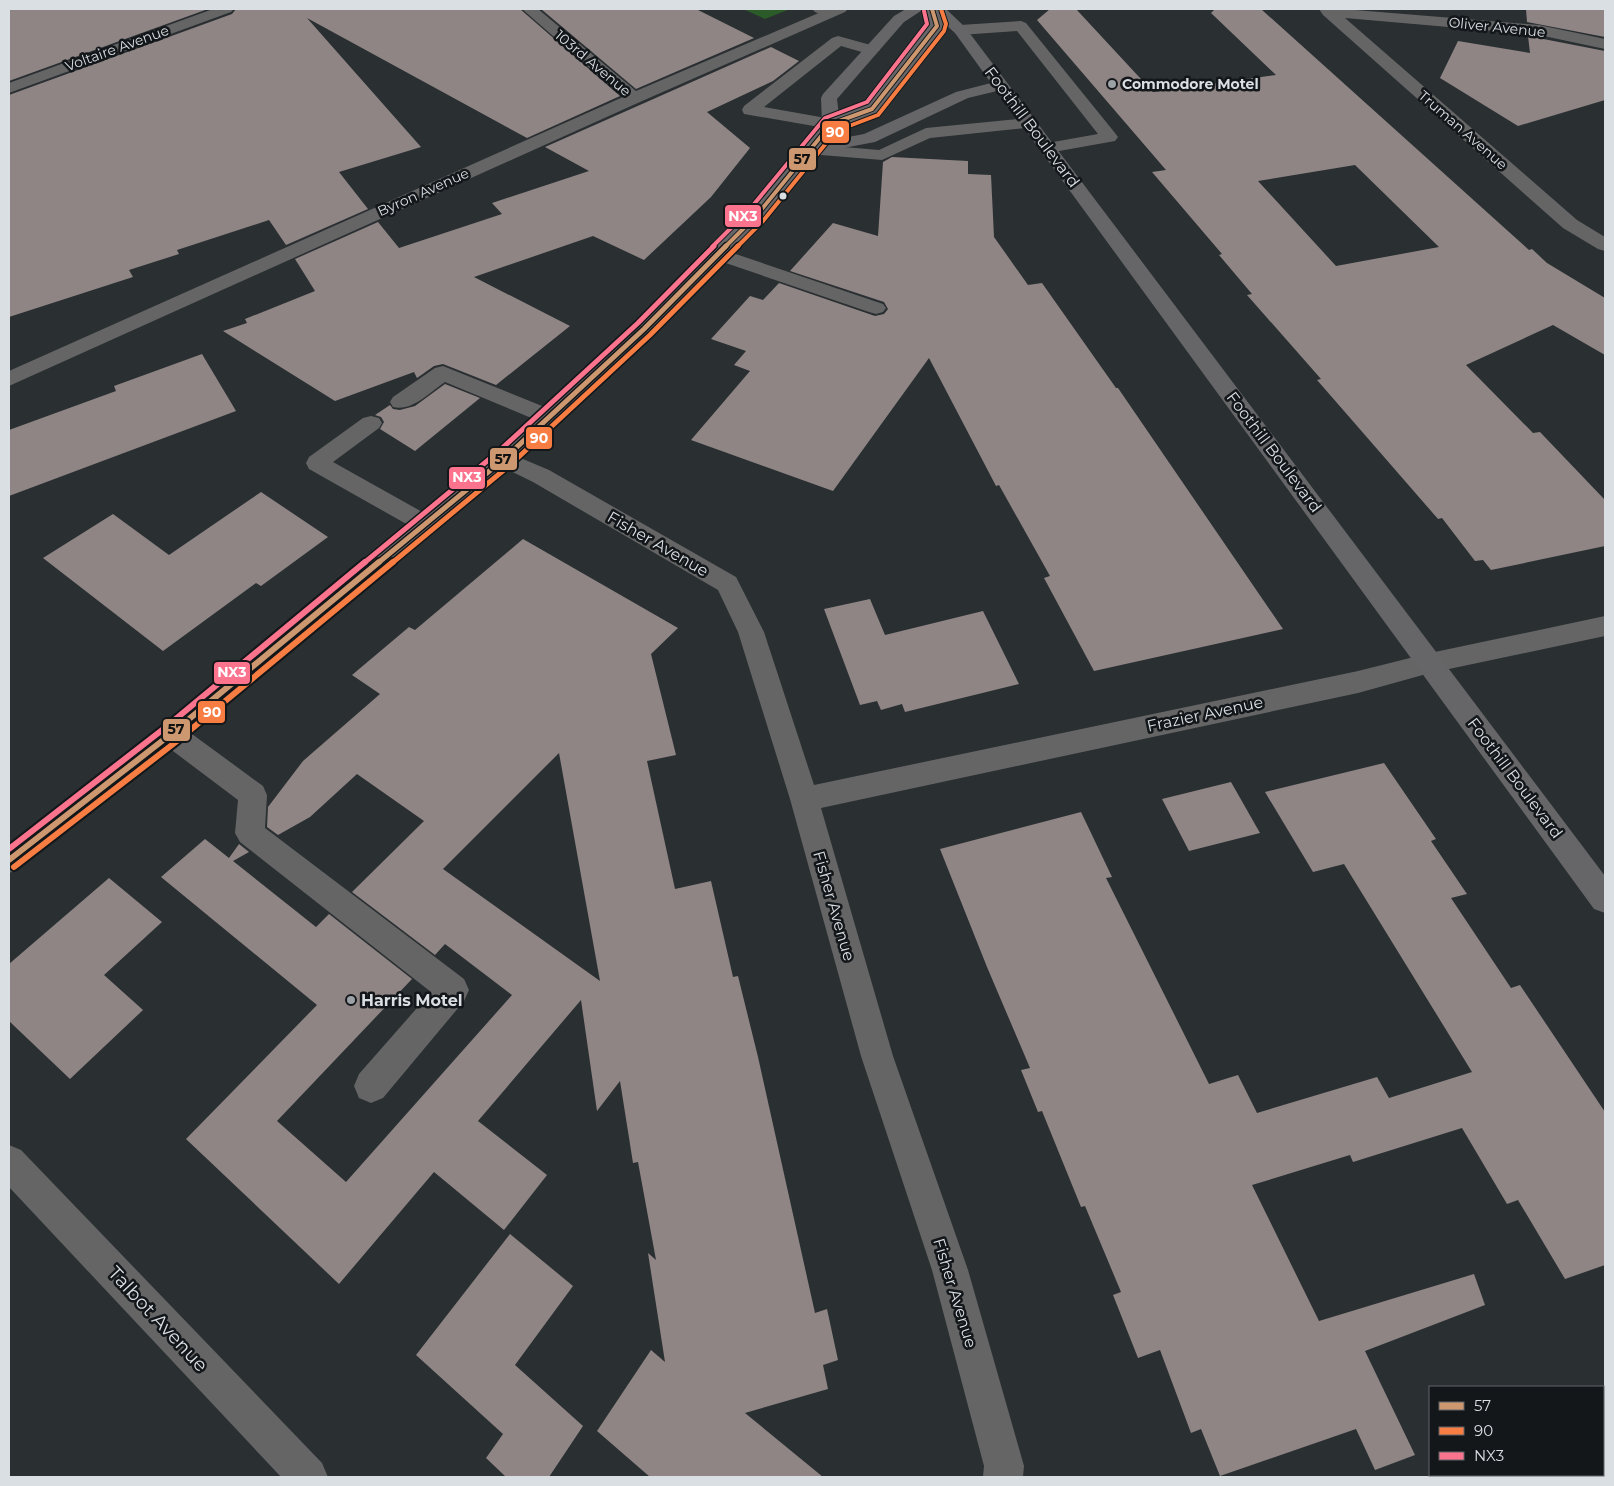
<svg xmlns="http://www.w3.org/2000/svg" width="1614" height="1486" font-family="Montserrat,sans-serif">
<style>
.green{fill:#2a5b28}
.building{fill:#8f8585;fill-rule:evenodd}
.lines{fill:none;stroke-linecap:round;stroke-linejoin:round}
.lane{fill:#656565;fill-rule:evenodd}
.street{fill:#656565;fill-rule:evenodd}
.secondary{fill:#666668;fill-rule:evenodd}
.bus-1-far2-casing{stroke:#13171a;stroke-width:6}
.bus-1-far1-casing{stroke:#13171a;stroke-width:8}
.bus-1-casing{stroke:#13171a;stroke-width:10}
.bus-2-far2-casing{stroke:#13171a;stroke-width:6}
.bus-2-far1-casing{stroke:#13171a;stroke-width:8}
.bus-2-casing{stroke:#13171a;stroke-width:10}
.bus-3-far2-casing{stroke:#13171a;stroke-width:6}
.bus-3-far1-casing{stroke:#13171a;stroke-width:8}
.bus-3-casing{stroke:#13171a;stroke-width:10}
.bus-1-far2{stroke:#cd976f;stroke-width:4}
.bus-1-far1{stroke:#cd976f;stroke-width:5}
.bus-1{stroke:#cd976f;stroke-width:6}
.bus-2-far2{stroke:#f77d43;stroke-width:4}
.bus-2-far1{stroke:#f77d43;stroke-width:5}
.bus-2{stroke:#f77d43;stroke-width:6}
.bus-3-far2{stroke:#fc738d;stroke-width:4}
.bus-3-far1{stroke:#fc738d;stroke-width:5}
.bus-3{stroke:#fc738d;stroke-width:6}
.poi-dot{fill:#9ca1a6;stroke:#13171a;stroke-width:2}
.bus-dot{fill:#dadfe4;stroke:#13171a;stroke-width:2}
.labels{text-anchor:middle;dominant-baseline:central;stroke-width:5;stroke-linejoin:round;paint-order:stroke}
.far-street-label{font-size:14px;fill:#dadfe4;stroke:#13171a}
.far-poi-label{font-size:14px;font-weight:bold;fill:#dadfe4;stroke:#13171a;text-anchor:start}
.street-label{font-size:16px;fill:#dadfe4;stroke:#13171a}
.poi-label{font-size:16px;font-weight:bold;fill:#dadfe4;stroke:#13171a;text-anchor:start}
.near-street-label{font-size:19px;fill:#dadfe4;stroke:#13171a}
.line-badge{stroke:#13171a;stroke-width:2}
.badge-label{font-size:14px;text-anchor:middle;font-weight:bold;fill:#fff}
.pale-badge-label{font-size:14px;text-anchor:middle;font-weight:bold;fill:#111}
</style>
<rect width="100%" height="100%" fill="#2a2f32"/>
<path class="green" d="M743,9H790L765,19Z"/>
<g class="building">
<path d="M9,9H208L9,81Z"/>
<path d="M236,9H520L620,96L527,138L307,18L421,147L339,172L368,209L286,245L269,220L177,250L179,254L129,270L133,277L9,317V95L232,14Z"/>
<path d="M541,9H696L754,38L636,89Z"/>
<path d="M1050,9H1076L1153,92L1276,75L1211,13L1215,9H1261L1529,250L1532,249L1547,263L1605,298V355L1553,325L1466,365L1533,433L1540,432L1605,500V546L1491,570L1483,560L1475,561L1442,518L1438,519L1351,419L1317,380L1321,379L1247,295L1252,294L1219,255L1222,254L1152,172L1166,170L1037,20ZM1355,165L1439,247L1336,266L1258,181Z"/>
<path d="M1526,9H1605V37L1527,22Z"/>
<path d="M1528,36L1605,51V100L1518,126L1440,78L1458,41L1530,53Z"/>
<path d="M771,47L799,61L773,81L707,112L750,148L711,197L644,260L593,236L474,277L570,326L496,385L443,364L434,366L417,378L414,372L335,401L223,331L247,323L245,319L315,291L295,259L378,222L399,248L502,214L492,203L589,171L545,147Z"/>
<path d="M892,157L968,161V174L991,175L994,237L1028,285L1042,283L1116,388H1118L1283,629L1094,671L1044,578L1050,576L999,485L996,486L929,358L833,491L691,440L750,371L734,365L746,351L711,339L750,296L763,300L779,283L875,316L884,314L888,309L884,302L790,271L833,223L878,236L883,162Z"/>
<path d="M202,354L236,411L9,496V430L116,391L114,386Z"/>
<path d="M445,384L480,398L415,451L380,429L384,422L381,417L375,415L390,405L393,409L400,410L415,406Z"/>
<path d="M261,492L328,537L261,586L256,583L163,651L43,558L113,514L169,555Z"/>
<path d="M523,539L678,628L651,654L676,755L647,761L675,889L711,881L733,977L738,976L758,1057L815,1313L827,1309L838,1360L823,1365L828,1389L745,1413L823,1477H650L597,1431L651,1350L665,1362L648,1253L656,1260L638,1162L633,1163L620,1081L597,1111L581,1000L478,1121L547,1175L504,1230L434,1172L339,1284L186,1139L317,1005L161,877L205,839L229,858L239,844L249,852L233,861L316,927L329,914L412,979L277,1121L346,1182L512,995L445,944L435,955L352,892L424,821L357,774L310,817L278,835L267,827L268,807L303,761L380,694L352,675L409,627L415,630ZM559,753L600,981L443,869Z"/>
<path d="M870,599L885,635L983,611L1019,684L905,712L902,704L881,710L877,701L860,705L824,609Z"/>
<path d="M1384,763L1436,839L1431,841L1467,894L1451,898L1511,988L1520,985L1605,1112V1265L1565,1279L1518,1200L1507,1204L1462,1128L1353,1162L1350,1155L1252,1185L1319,1321L1474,1274L1485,1305L1365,1351L1415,1455L1375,1470L1356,1429L1220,1476L1201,1429L1191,1433L1160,1350L1138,1358L1113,1295L1121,1292L1085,1206L1081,1207L1042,1111L1038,1112L1021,1070L1030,1068L987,967L940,849L1081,812L1112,877L1106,878L1209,1084L1238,1075L1257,1113L1377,1077L1389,1098L1472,1072L1344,864L1313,872L1265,792Z"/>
<path d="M1231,782L1260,833L1189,851L1162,799Z"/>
<path d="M109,878L162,922L104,975L143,1010L70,1079L9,1021V964Z"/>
<path d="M510,1234L573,1286L515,1365L583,1426L549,1477H506L486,1458L503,1434L416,1355Z"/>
</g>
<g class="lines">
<g class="lane">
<path d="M812,9H832L837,13L829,18L815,12Z"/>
<path d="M1021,21L1026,23L1115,133L1118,137L1115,141L1048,153L1042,152L1039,148L1042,144L1098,134L1017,31L960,35L952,30L960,25Z"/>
<path d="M838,36L878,47L880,50L872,55L841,46L764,107L837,120L839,124L837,128L831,129L744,114L742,110L744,106L832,38Z"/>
<path d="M1029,118L1035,119L1037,123L1035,127L930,138L882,160L809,154L803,153L800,149L803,145L809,144L879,150L926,128Z"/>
<path d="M718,248L883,304L886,308L883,312L876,314L869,312L711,258L708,254L711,250Z"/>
<path d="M443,366L557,412L560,417L557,422L549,424L541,422L445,382C430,392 412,412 393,407L390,402L393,397L435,368Z"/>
<path d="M371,416L379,418L382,423L379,428L333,462L433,518L437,524L433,530L425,533L417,530L309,469L306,463L309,457L363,418Z"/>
<path d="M171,723L181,726L263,786L267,795L265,828L464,979L469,990L464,1001L383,1098L371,1103L359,1098L354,1086L359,1074L431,992L240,842L235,833L238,800L161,742L157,734L161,726Z"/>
</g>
<g class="street">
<path d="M213,9H234L231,12L9,93V83Z"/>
<path d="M522,9H538L636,91L828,9H848L845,12L640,102L9,386V371L623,97Z"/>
<path d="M1319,9H1343L1539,25L1605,39V49L1539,35L1345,18L1577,220L1605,237V251L1598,249L1563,228L1323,15Z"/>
<path d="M504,451L549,470L736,577L764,632L814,785L1358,671L1430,653L1605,616V636L1430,673L1358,693L821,808L893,1056L968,1270L1024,1466L1023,1477H983L984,1466L932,1270L861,1056L790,799L738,632L718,590L533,482L496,464L493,459L496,454Z"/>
<path d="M9,1145L21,1150L322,1463L328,1477H281L9,1187Z"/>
</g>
<path class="secondary" d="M906,9H946L965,27L1605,876V913L1594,909L997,91L968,98L875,142L817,153L764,219L651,333L512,464L181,742L19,869L9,873V843L161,726L496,454L637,325L750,211L822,123L821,98L823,94L894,16ZM924,9L929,26L866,105L839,115L837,99L904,22ZM944,23L955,33L991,83L956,92L864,134L827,141L837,128L878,113L942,29Z"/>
<g class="bus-1-far2-casing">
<path id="bus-1-far2" d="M725,247L757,215L831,124L872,109L937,26L932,9"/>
</g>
<g class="bus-1-far1-casing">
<path id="bus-1-far1" d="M378,563L504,459L644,329L726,246"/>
</g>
<g class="bus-1-casing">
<path id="bus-1" d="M9,860L171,734L379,562"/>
</g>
<g class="bus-2-far2-casing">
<path id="bus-2-far2" d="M737,247L763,221L836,131L878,115L944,31L946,24L941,9"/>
</g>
<g class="bus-2-far1-casing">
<path id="bus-2-far1" d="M392,563L510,465L650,335L738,246"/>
</g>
<g class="bus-2-casing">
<path id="bus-2" d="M14,867L177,741L393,562"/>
</g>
<g class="bus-3-far2-casing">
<path id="bus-3-far2" d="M712,247L750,209L825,118L867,102L927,24L924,11"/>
</g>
<g class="bus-3-far1-casing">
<path id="bus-3-far1" d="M364,563L498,452L638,323L714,246"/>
</g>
<g class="bus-3-casing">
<path id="bus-3" d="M9,849L166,727L365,562"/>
</g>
<use href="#bus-1-far2" class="bus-1-far2"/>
<use href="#bus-1-far1" class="bus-1-far1"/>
<use href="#bus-1" class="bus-1"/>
<use href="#bus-2-far2" class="bus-2-far2"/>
<use href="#bus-2-far1" class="bus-2-far1"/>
<use href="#bus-2" class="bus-2"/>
<use href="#bus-3-far2" class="bus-3-far2"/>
<use href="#bus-3-far1" class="bus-3-far1"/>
<use href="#bus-3" class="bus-3"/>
</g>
<g class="poi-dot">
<circle cx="1112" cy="84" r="5"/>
<circle cx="351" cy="1000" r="5"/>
</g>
<circle class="bus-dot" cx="783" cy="196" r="4.5"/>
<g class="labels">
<g class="far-street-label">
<text transform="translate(1497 27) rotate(6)">Oliver Avenue</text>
<text transform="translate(117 48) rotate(-20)">Voltaire Avenue</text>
<text transform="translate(593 63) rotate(40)">103rd Avenue</text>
<text transform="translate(1463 130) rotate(41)">Truman Avenue</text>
<text transform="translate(423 192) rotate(-24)">Byron Avenue</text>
</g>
<g class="far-poi-label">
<text x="1122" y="84">Commodore Motel</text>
</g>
<g class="street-label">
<text transform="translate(1032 127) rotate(53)">Foothill Boulevard</text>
<text transform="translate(1274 452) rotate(53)">Foothill Boulevard</text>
<text transform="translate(658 544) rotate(30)">Fisher Avenue</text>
<text transform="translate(1205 714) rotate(-12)">Frazier Avenue</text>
<text transform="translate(1515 778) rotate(53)">Foothill Boulevard</text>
<text transform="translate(834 906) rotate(74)">Fisher Avenue</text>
<text transform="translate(955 1293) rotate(73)">Fisher Avenue</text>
</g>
<g class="poi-label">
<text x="361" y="1000">Harris Motel</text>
</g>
<g class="near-street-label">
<text transform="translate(158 1319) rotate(47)">Talbot Avenue</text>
</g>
</g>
<g class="line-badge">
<rect x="821" y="120" width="29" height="24" rx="5" fill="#f77d43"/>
<rect x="788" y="147" width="29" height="24" rx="5" fill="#cd976f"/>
<rect x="724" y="204" width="38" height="24" rx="5" fill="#fc738d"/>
<rect x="525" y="426" width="28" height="24" rx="5" fill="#f77d43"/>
<rect x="489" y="447" width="29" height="24" rx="5" fill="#cd976f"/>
<rect x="448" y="466" width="38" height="24" rx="5" fill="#fc738d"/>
<rect x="213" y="661" width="38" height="24" rx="5" fill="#fc738d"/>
<rect x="197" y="700" width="29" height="24" rx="5" fill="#f77d43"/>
<rect x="162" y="718" width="29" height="24" rx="5" fill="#cd976f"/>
</g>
<g class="badge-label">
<text x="835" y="137">90</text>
<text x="743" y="221">NX3</text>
<text x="539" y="443">90</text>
<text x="467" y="482">NX3</text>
<text x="232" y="677">NX3</text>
<text x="212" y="717">90</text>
</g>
<g class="pale-badge-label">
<text x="802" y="164">57</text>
<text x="503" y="464">57</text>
<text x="176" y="734">57</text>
</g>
<rect width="1614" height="1486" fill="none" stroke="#dadfe4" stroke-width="20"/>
<rect x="1429" y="1386" width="175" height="90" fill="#13171a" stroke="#63676b"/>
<rect x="1439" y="1402" width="25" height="8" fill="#cd976f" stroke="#63676b"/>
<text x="1474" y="1411" font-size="15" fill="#dadfe4">57</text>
<rect x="1439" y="1427" width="25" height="8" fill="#f77d43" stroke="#63676b"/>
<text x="1474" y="1436" font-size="15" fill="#dadfe4">90</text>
<rect x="1439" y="1452" width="25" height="8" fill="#fc738d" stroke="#63676b"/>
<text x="1474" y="1461" font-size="15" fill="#dadfe4">NX3</text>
</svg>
